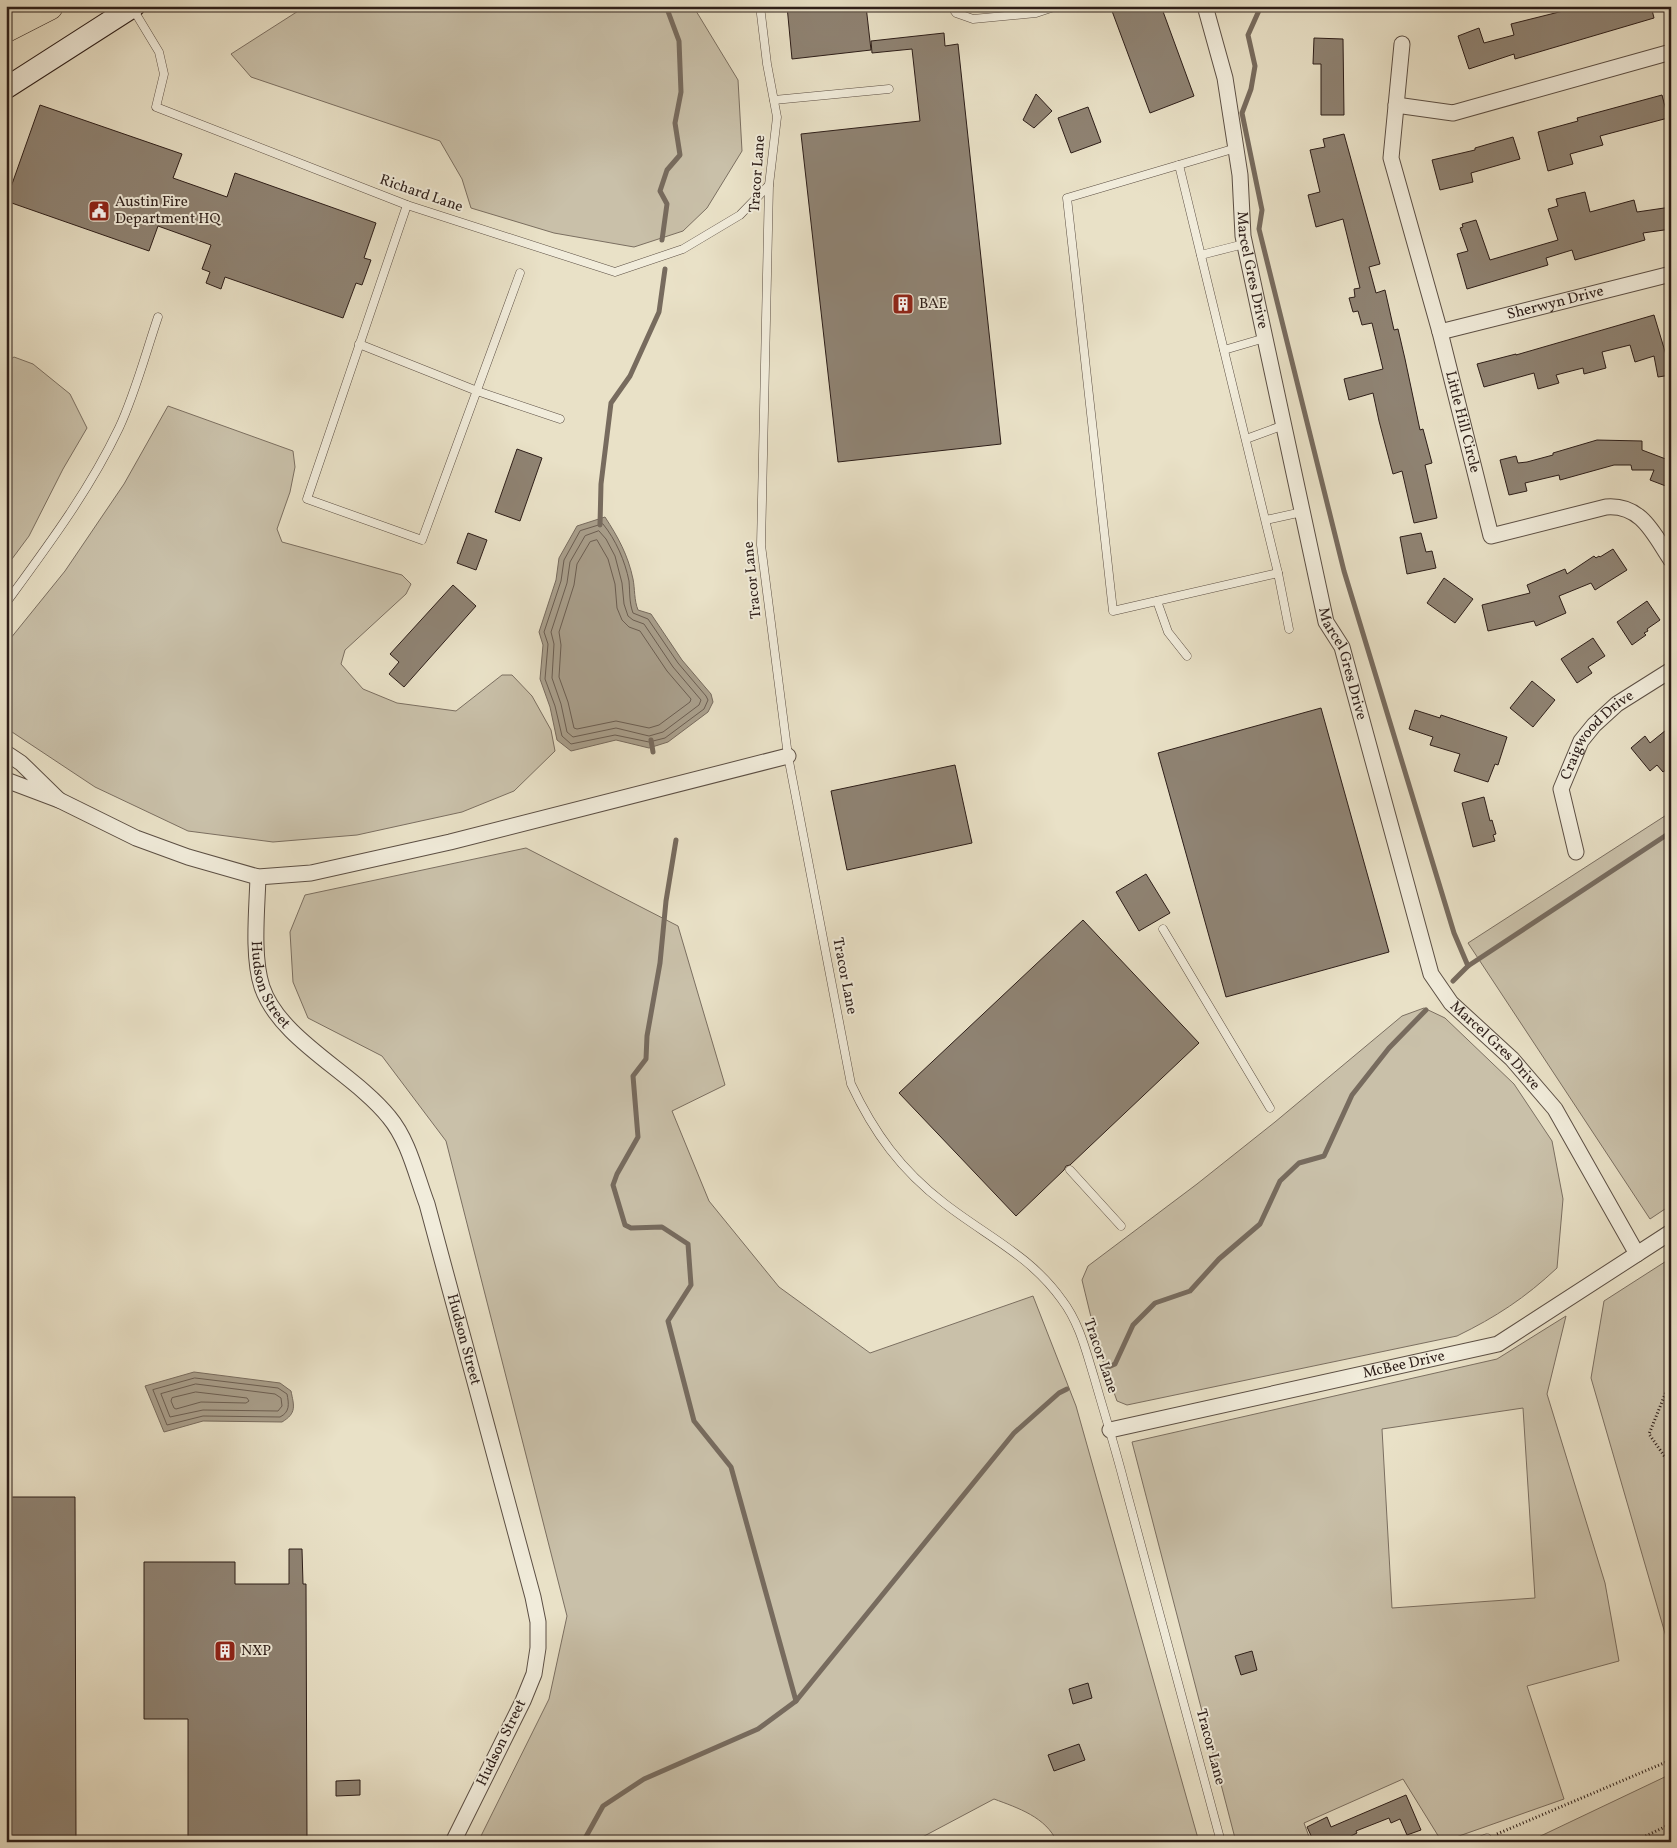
<svg xmlns="http://www.w3.org/2000/svg" width="1677" height="1848" font-family="Vollkorn,serif">
<style>
.green{fill:#c9c0a9;stroke:#7b6f61;fill-rule:evenodd}
.water{fill:#a99f8c;stroke:#776b5e}
.lines{fill:none;stroke-linecap:round;stroke-linejoin:round}
.shore{stroke:#6b5e52;stroke-width:1}
.stream{stroke:#776b5e;stroke-width:5}
.building{fill:#8f8373;stroke:#2d1e19}
.lane-casing{stroke:#5c4f44;stroke-width:9}
.street-casing{stroke:#5c4f44;stroke-width:17}
.secondary-casing{stroke:#2d1e19;stroke-width:23}
.highway-casing{stroke:#2d1e19;stroke-width:29}
.path{stroke:#2d1e19;stroke-width:3;stroke-dasharray:1 2.5;stroke-linecap:butt}
.lane{stroke:#f1ecdb;stroke-width:8}
.street{stroke:#f1ecdb;stroke-width:15}
.secondary{stroke:#f1ecdb;stroke-width:21}
.highway{stroke:#e9e1c7;stroke-width:28}
.labels{text-anchor:middle;dominant-baseline:central;stroke-width:4;stroke-linejoin:round;paint-order:stroke}
.street-label{font-size:15px;fill:#2d1e19;stroke:#f1ecdb}
.poi-label{font-size:15px;fill:#2d1e19;stroke:#f1ecdb;text-anchor:start}
</style>
<rect width="100%" height="100%" fill="#e9e1c7"/>
<filter id="stains"><feTurbulence type="fractalNoise" baseFrequency=".004" numOctaves="4"/><feColorMatrix values="0 0 0 0 .2 0 0 0 0 .09 0 0 0 0 .02 0 0 0 .5 -.17"/></filter>
<radialGradient id="worn" r=".72"><stop offset=".6" stop-color="#630" stop-opacity="0"/><stop offset="1" stop-color="#630" stop-opacity=".3"/></radialGradient>
<g class="green">
<path d="M306,6H693L738,80L742,151L707,208L683,231L634,247L554,233L471,208L462,179L440,141L251,77L231,54Z"/>
<path d="M14,357L33,364L70,394L87,428L63,469L29,536L6,567V362Z"/>
<path d="M168,406L293,451L295,467L290,492L277,529L282,542L402,575L411,584L406,594L345,650L341,664L363,689L397,703L456,711L502,675H512L532,696L551,730L555,751L514,791L462,812L357,835L273,842L188,831L95,787L6,728V644L65,571L124,484Z"/>
<path d="M1671,812V1205L1650,1219L1468,943Z"/>
<path d="M526,848L678,926L725,1085L672,1111L709,1201L779,1287L870,1353L1033,1296L1076,1406L1199,1842H1057C1046,1817 1018,1808 994,1799L913,1842H478L549,1699L567,1616L446,1141L382,1056L308,1018L293,982L290,932L305,895Z"/>
<path d="M1424,1008L1445,1018L1514,1084L1552,1141L1563,1199L1557,1268C1525,1298 1496,1317 1457,1336L1127,1405L1117,1401L1099,1350L1082,1280L1088,1266L1197,1184L1275,1122L1402,1016Z"/>
<path d="M1671,1258V1654L1591,1378L1604,1301Z"/>
<path d="M1566,1316L1547,1394L1605,1583L1619,1661L1527,1686L1564,1799L1442,1842L1403,1779L1304,1823L1311,1842H1236L1132,1442L1497,1359ZM1523,1408L1535,1598L1392,1608L1382,1429Z"/>
<path d="M1671,1774V1842H1528Z"/>
</g>
<g class="water">
<path d="M605,517C618,537 628,555 633,579C635,589 634,600 638,610L651,614L682,660L711,694L713,702L708,712L668,742L649,748L616,740L571,751L557,740L550,707L540,679L543,645L539,632L556,580L559,558L577,526Z"/>
<path d="M194,1372L280,1383L291,1391C294,1406 297,1413 282,1422L203,1421L164,1432L145,1386Z"/>
</g>
<g class="lines">
<g class="shore">
<path d="M603,524C616,540 625,561 629,581C630,592 629,602 633,613L648,619L678,663L706,696L708,700L704,709L665,738L649,742L615,735L571,744L562,736L555,706L545,679L548,644L544,632L561,581L564,560L580,531Z"/>
<path d="M599,531L606,539L615,556L622,583L624,604L628,616L633,620L644,624L673,667L701,700L699,705L663,732L649,736L616,728L573,737L567,732L561,704L552,678L554,644L551,632L567,583L570,562L585,536Z"/>
<path d="M597,540L608,559L615,584L617,608L622,620L629,627L640,631L667,671L691,699L690,702L659,725L649,728L616,721L577,729L574,728L568,702L559,677L561,645L559,632L574,585L577,564L590,542Z"/>
<path d="M195,1378L278,1388L287,1394C289,1404 290,1412 280,1417L203,1416L167,1425L153,1390Z"/>
<path d="M196,1384L275,1394L281,1398L282,1406L278,1411L203,1410L170,1417L161,1394Z"/>
<path d="M196,1392L247,1398L249,1401L246,1403L201,1402L176,1409L174,1408L171,1401L172,1398Z"/>
</g>
<g class="stream">
<path d="M1261,6L1248,35L1255,66L1251,89L1242,113L1262,210L1259,229L1344,571L1454,933L1468,966"/>
<path d="M662,240L667,204L660,191L667,170L680,155L675,123L681,92L679,41L666,6"/>
<path d="M600,525L601,484L611,403L630,376L659,312L665,269"/>
<path d="M651,740L653,752"/>
<path d="M676,840L666,901L660,963L647,1036L646,1059L633,1076L638,1137L617,1174L613,1185L625,1225L631,1228L662,1227L688,1244L691,1285L668,1321L694,1421L731,1467L796,1701"/>
<path d="M1453,981L1468,966L1671,832"/>
<path d="M1106,1368L1115,1364L1133,1325L1155,1303L1190,1291L1219,1259L1260,1224L1280,1181L1299,1163L1324,1156L1352,1095L1389,1048L1426,1010"/>
<path d="M583,1842L603,1806L644,1779L758,1729L796,1701L1014,1433L1059,1393L1067,1389"/>
</g>
</g>
<g class="building">
<path d="M787,6H866L871,50L792,59Z"/>
<path d="M1124,6H1161L1194,96L1150,113L1112,11Z"/>
<path d="M1583,6H1651L1654,18L1515,59L1514,54L1469,69L1458,36L1479,28L1484,43L1514,35L1511,24Z"/>
<path d="M944,33L945,46L958,44L1001,444L838,462L801,134L920,121L912,49L872,53L871,41Z"/>
<path d="M1314,38L1343,39L1344,115H1321V64H1313Z"/>
<path d="M1036,94L1052,111L1034,128L1023,120Z"/>
<path d="M1662,95L1668,118L1600,136L1603,145L1570,154L1573,164L1548,171L1538,132L1578,121L1577,118Z"/>
<path d="M40,105L182,154L173,178L227,197L235,173L376,223L364,258L371,260L362,285L356,283L343,318L225,277L221,289L206,283L210,272L202,269L211,245L158,226L149,251L6,201Z"/>
<path d="M1088,107L1101,142L1071,153L1058,118Z"/>
<path d="M1344,134L1380,264L1369,267L1376,293L1385,290L1394,330L1398,329L1405,359L1420,430L1423,429L1432,463L1425,465L1437,518L1414,523L1402,471L1393,474L1379,421L1373,393L1349,400L1344,379L1383,369L1372,323L1362,325L1358,311L1353,312L1349,298L1355,297L1354,289L1360,288L1343,219L1316,227L1308,195L1320,192L1310,150L1325,147L1323,139Z"/>
<path d="M1513,137L1520,159L1471,173L1473,182L1440,190L1432,160L1475,150V148Z"/>
<path d="M1585,192L1590,212L1634,200L1637,212L1671,207V229L1643,233L1645,240L1575,260L1572,250L1546,258L1548,265L1467,289L1457,254L1468,251L1460,228L1463,227L1462,224L1476,220L1490,260L1558,240L1548,209L1558,206L1556,199Z"/>
<path d="M1654,315L1667,358L1671,357V375L1658,377L1654,356L1635,362L1630,345L1602,352L1606,368L1584,374L1583,368L1556,375L1559,383L1538,389L1534,373L1484,387L1477,364L1516,354V355Z"/>
<path d="M1597,440L1642,441V450L1671,461V488L1650,480L1654,470H1632L1631,465H1614L1560,480L1559,475L1525,483L1527,491L1509,495L1500,460L1516,456L1518,463L1527,462L1553,455V453Z"/>
<path d="M517,449L542,458L520,521L495,512Z"/>
<path d="M468,533L487,540L476,570L457,563Z"/>
<path d="M1421,533L1426,552L1432,551L1436,568L1407,574L1400,537Z"/>
<path d="M1613,549L1627,570L1595,590L1591,583L1559,596L1566,613L1536,626L1534,621L1488,631L1482,605L1530,593L1527,585L1565,569L1567,574L1594,556L1596,558L1599,556L1600,557Z"/>
<path d="M1444,578L1473,599L1455,623L1427,603Z"/>
<path d="M453,585L476,606L404,687L389,674L399,662L390,654Z"/>
<path d="M1647,601L1660,620L1647,629L1648,631L1644,633L1646,635L1632,645L1617,622Z"/>
<path d="M1593,638L1605,656L1588,667L1592,673L1577,683L1561,659Z"/>
<path d="M1532,681L1555,700L1533,727L1510,708Z"/>
<path d="M1321,708L1389,952L1226,997L1158,753Z"/>
<path d="M1415,710L1440,718L1441,715L1507,737L1498,765L1495,764L1488,782L1454,771L1460,754L1430,745L1433,737L1409,729Z"/>
<path d="M1671,726V766L1663,772L1657,765L1650,771L1631,748L1645,736L1650,743Z"/>
<path d="M955,765L972,843L847,870L831,791Z"/>
<path d="M1484,797L1490,821L1492,820L1496,834L1493,835L1495,841L1473,847L1462,803Z"/>
<path d="M1146,874L1170,913L1139,931L1116,892Z"/>
<path d="M1083,920L1199,1043L1070,1165L1066,1166L1064,1170L1016,1216L899,1093Z"/>
<path d="M6,1497H75L76,1842H6Z"/>
<path d="M289,1549H302L303,1584H306L307,1842H188V1719H144V1562H235V1584H289Z"/>
<path d="M1252,1651L1257,1670L1241,1675L1235,1656Z"/>
<path d="M1088,1683L1092,1698L1073,1704L1069,1689Z"/>
<path d="M1079,1744L1085,1760L1054,1771L1048,1755Z"/>
<path d="M360,1780V1795L336,1796V1781Z"/>
<path d="M1406,1795L1421,1830L1407,1835L1400,1819L1391,1823L1389,1818L1356,1831L1357,1833L1339,1842H1314L1307,1827L1327,1817L1331,1827Z"/>
</g>
<g class="lines">
<g class="lane-casing">
<g id="lane">
<path d="M760,6L767,64L777,117L769,185L761,545L788,756L851,1084C874,1133 901,1170 944,1203C986,1236 1030,1255 1062,1300C1079,1322 1086,1351 1094,1377C1104,1412 1115,1447 1124,1482C1157,1602 1189,1722 1221,1842"/>
<path d="M951,6L956,13L973,19L1036,13L1057,6"/>
<path d="M133,9L159,52L164,74L156,107L407,205L615,272L683,249L740,215L769,185"/>
<path d="M774,100L889,89"/>
<path d="M1236,148L1067,198L1113,611L1278,573"/>
<path d="M1179,165L1278,573L1289,629"/>
<path d="M407,205L307,499L422,540L520,273"/>
<path d="M1201,255L1244,244"/>
<path d="M359,344L477,391L560,419"/>
<path d="M1224,350L1265,338"/>
<path d="M1246,439L1284,425"/>
<path d="M1266,520L1302,512"/>
<path d="M1157,601L1168,632L1187,656"/>
<path d="M6,603C47,547 89,491 119,428C135,394 146,352 158,317"/>
<path d="M1163,929L1270,1108"/>
<path d="M1070,1170L1121,1226"/>
<path d="M1477,1842L1487,1838"/>
</g>
</g>
<g class="street-casing">
<g id="street">
<path id="s1" d="M1205,6L1225,78L1240,175L1243,236L1326,622L1342,647L1431,974L1451,1003L1512,1059L1555,1109L1637,1254"/>
<path id="s2" d="M1402,44L1391,158L1440,332L1491,536L1606,507C1642,504 1654,535 1671,560"/>
<path d="M1396,105L1453,113L1671,52"/>
<path id="s3" d="M1440,332L1671,274"/>
<path d="M6,753L21,763L59,800L6,780"/>
<path d="M59,800L136,838L188,857L258,877L311,873L450,842L788,756"/>
<path id="s4" d="M1576,852L1561,789L1581,741L1594,725L1617,704L1671,670"/>
<path id="s5" d="M258,877C257,910 252,956 262,987C280,1040 354,1073 389,1117C409,1141 416,1175 427,1204L533,1597L538,1622V1648L534,1674L523,1701L453,1842"/>
<path id="s6" d="M1110,1430L1498,1344L1671,1232"/>
</g>
</g>
<g class="secondary-casing">
<path id="secondary" d="M6,88L134,6"/>
</g>
<g class="highway-casing">
<path id="highway" d="M6,28L49,6"/>
</g>
<g class="path">
<path d="M1671,1389L1666,1392L1649,1434L1665,1457L1671,1459"/>
<path d="M1497,1834L1671,1760"/>
<path d="M1633,1842L1671,1824"/>
</g>
<use href="#lane" class="lane"/>
<use href="#street" class="street"/>
<use href="#secondary" class="secondary"/>
<use href="#highway" class="highway"/>
</g>
<defs>
<g id="civic-square" transform="scale(1.125)"><rect x="-9" y="-9" width="18" height="18" rx="4" fill="#8f2418" stroke="#f1ecdb"/><path d="M-.6-6.5H3V-4.5H.6V-3L4-1V1h2V6H-6V1h2V-1L-.6-3ZM-1.2 2.5V6h2.4V2.5Z" fill="#fff"/></g>
<g id="building-square" transform="scale(1.125)"><rect x="-9" y="-9" width="18" height="18" rx="4" fill="#8f2418" stroke="#f1ecdb"/><path d="M-4-6H4V6H1V3H-1V6H-4ZM-2.5-4.3h1.7v1.8h-1.7ZM.8-4.3h1.7v1.8H.8ZM-2.5-1h1.7V.8h-1.7ZM.8-1h1.7V.8H.8Z" fill="#fff"/></g>
</defs>
<g fill-rule="evenodd">
<use href="#civic-square" x="99" y="211"/>
<use href="#building-square" x="903" y="304"/>
<use href="#building-square" x="225" y="1651"/>
</g>
<g class="labels">
<g class="street-label">
<text transform="translate(758 174) rotate(-86)">Tracor Lane</text>
<text transform="translate(421 194) rotate(19)">Richard Lane</text>
<text stroke="none"><textPath href="#s1" startOffset="269">Marcel Gres Drive</textPath></text>
<text stroke="none"><textPath href="#s3" startOffset="119">Sherwyn Drive</textPath></text>
<text stroke="none"><textPath href="#s2" startOffset="388">Little Hill Circle</textPath></text>
<text transform="translate(753 580) rotate(-96)">Tracor Lane</text>
<text stroke="none"><textPath href="#s1" startOffset="674">Marcel Gres Drive</textPath></text>
<text stroke="none"><textPath href="#s4" startOffset="131">Craigwood Drive</textPath></text>
<text transform="translate(844 976) rotate(79)">Tracor Lane</text>
<text stroke="none"><textPath href="#s5" startOffset="111">Hudson Street</textPath></text>
<text stroke="none"><textPath href="#s1" startOffset="1094">Marcel Gres Drive</textPath></text>
<text stroke="none"><textPath href="#s5" startOffset="530">Hudson Street</textPath></text>
<text transform="translate(1100 1356) rotate(71)">Tracor Lane</text>
<text stroke="none"><textPath href="#s6" startOffset="301">McBee Drive</textPath></text>
<text transform="translate(502 1743) rotate(-64)">Hudson Street</text>
<text transform="translate(1210 1747) rotate(75)">Tracor Lane</text>
</g>
<g class="poi-label">
<text x="115" y="202">Austin Fire<tspan x="115" dy="17">Department HQ</tspan></text>
<text x="919" y="304">BAE</text>
<text x="241" y="1651">NXP</text>
</g>
</g>
<rect width="1677" height="1848" fill="none" stroke="#e9e1c7" stroke-width="25"/>
<rect x="8" y="8" width="1662" height="1833" fill="none" stroke="#2d1e19" stroke-width="2.5"/>
<rect x="12" y="12" width="1652" height="1823" fill="none" stroke="#2d1e19"/>
<rect width="100%" height="100%" filter="url(#stains)"/>
<rect width="100%" height="100%" fill="url(#worn)"/>
</svg>
